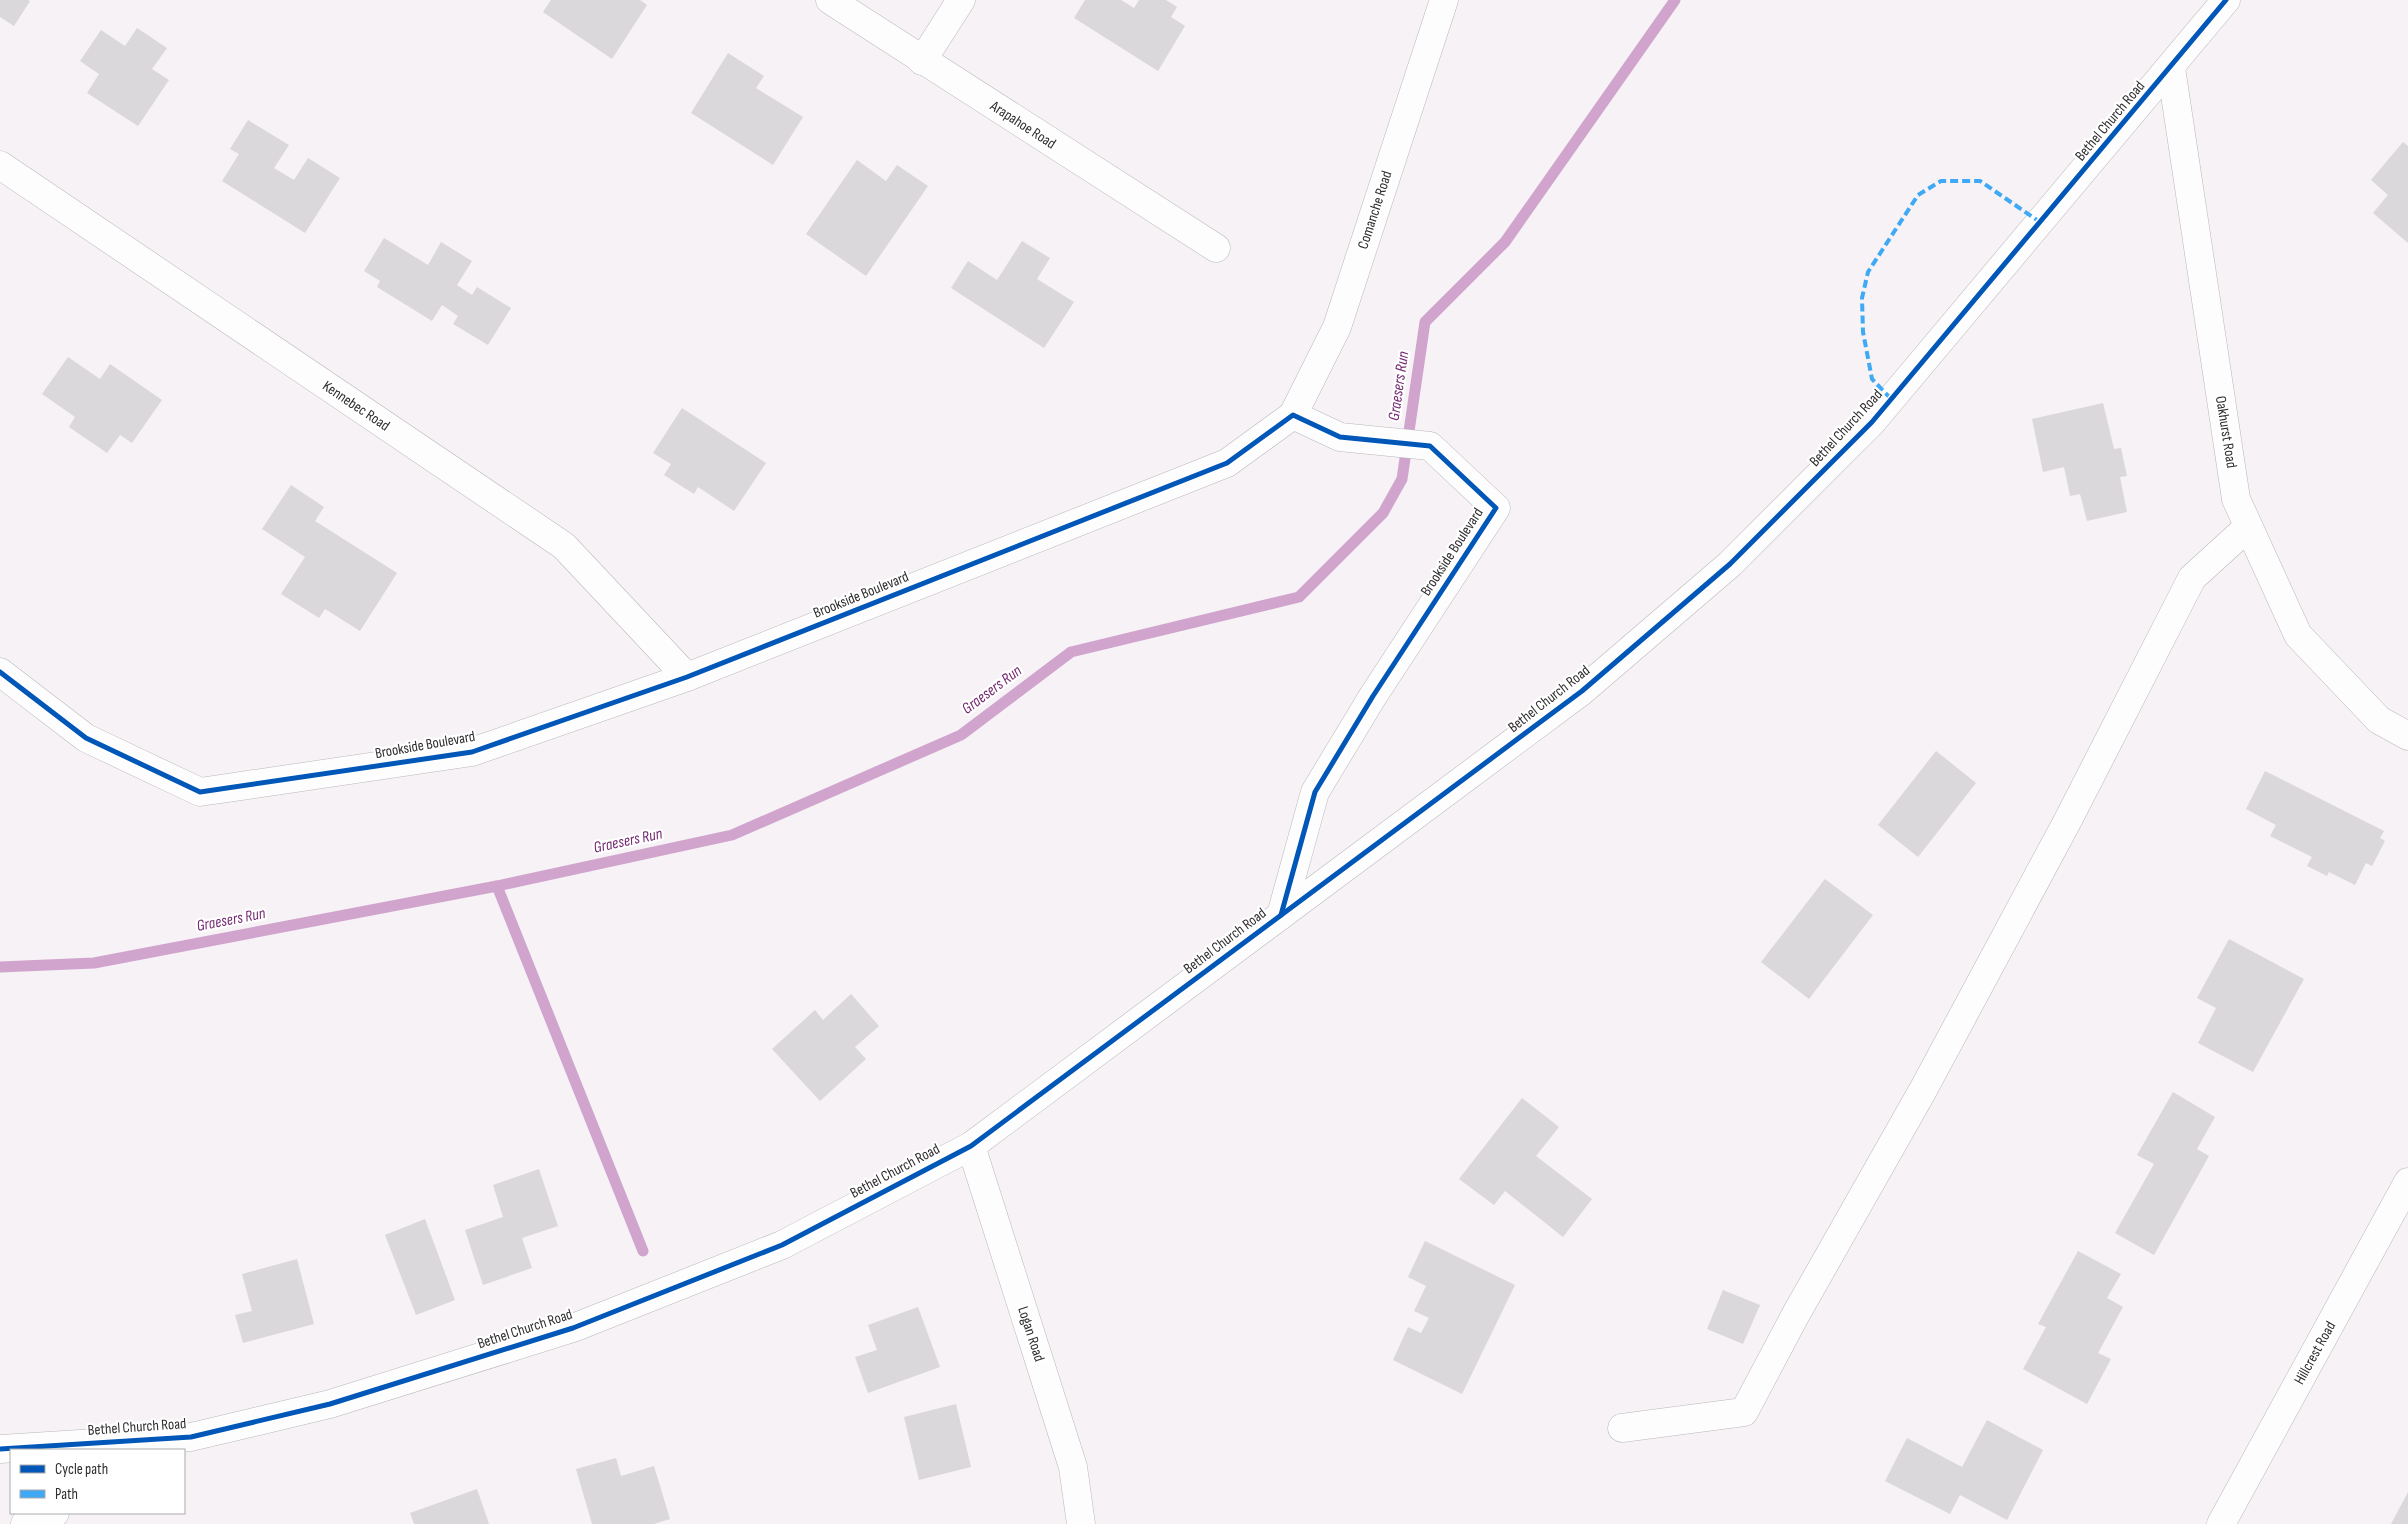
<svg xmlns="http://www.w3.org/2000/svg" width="2408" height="1524" font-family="'Sofia Sans Condensed',sans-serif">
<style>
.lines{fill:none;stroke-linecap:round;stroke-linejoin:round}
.stream{stroke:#d1a4ce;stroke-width:11}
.building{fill:#dad8da}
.minor-casing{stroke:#bab8ba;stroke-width:29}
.minor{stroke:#fefdfe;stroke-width:28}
.quiet{stroke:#3fa9f5;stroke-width:4;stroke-dasharray:8 4;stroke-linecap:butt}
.cycleway-casing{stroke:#fff;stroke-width:8}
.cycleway{stroke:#0057b8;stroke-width:5}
.labels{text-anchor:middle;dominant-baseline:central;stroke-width:4.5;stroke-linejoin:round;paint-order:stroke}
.street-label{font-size:15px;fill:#2f2d2e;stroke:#fff}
.water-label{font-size:16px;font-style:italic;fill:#742a72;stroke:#fff}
</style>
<rect width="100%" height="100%" fill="#f6f2f5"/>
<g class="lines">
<g class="stream">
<path d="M497,886L643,1251"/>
<path d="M0,967L94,963L497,886L732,835L961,735L1071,652L1299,597L1383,513L1402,479L1425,322L1505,242L1675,0"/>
</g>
</g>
<g class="building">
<path d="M0,0H28L30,1L14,26L0,17Z"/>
<path d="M551,0H640L647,5L612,59L543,12Z"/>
<path d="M1085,0H1121L1134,8L1139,0H1166L1177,7L1171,17L1185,26L1158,71L1074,18Z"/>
<path d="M137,28L167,48L152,69L169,80L138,126L87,93L99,74L80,61L101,30L125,46Z"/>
<path d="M728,53L764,76L756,88L803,117L773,165L691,113Z"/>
<path d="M248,120L289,145L274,168L294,180L308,158L340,178L305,233L222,181L239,154L230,149Z"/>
<path d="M2403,142L2408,146V243L2373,213L2388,195L2371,180Z"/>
<path d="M857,160L886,181L897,165L928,186L866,276L806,234Z"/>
<path d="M384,238L428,265L441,242L472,261L457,285L472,295L477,287L511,308L488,345L453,324L458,316L442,305L432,321L377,287L380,281L364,271Z"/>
<path d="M1022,241L1050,258L1037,279L1074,302L1044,348L951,288L968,261L997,280Z"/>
<path d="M68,357L100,379L110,364L162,400L132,443L120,435L107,453L69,427L75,417L42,394Z"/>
<path d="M2103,403L2114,449L2121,448L2127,476L2120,477L2127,512L2087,521L2080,494L2070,496L2064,467L2043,472L2032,419Z"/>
<path d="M682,408L766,463L734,511L698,487L694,494L664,475L671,464L653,453Z"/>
<path d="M291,485L324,507L315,521L397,573L360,631L325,609L319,618L281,594L305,557L262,529Z"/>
<path d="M1936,751L1976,783L1918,857L1878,825Z"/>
<path d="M2265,771L2384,831L2380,838L2385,841L2372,866L2366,863L2355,885L2329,872L2327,876L2307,866L2312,857L2270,836L2276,825L2246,809Z"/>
<path d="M1825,879L1873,915L1809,999L1761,962Z"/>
<path d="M2229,939L2304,979L2253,1072L2198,1043L2216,1008L2197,998Z"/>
<path d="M851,994L879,1026L855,1047L866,1059L820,1101L772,1049L815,1010L823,1020Z"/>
<path d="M2173,1092L2215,1117L2197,1149L2209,1156L2154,1255L2115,1233L2154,1164L2137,1155Z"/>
<path d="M1522,1098L1559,1127L1536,1156L1592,1199L1563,1237L1505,1191L1494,1205L1459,1179Z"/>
<path d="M539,1169L558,1226L522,1238L532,1268L483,1285L465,1230L503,1217L493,1185Z"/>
<path d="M425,1219L455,1300L416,1315L385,1235Z"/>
<path d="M1425,1241L1515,1285L1462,1394L1393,1360L1408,1327L1421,1333L1429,1318L1414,1311L1426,1286L1408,1277Z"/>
<path d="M2078,1251L2121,1274L2107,1298L2123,1307L2098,1353L2111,1359L2087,1404L2023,1369L2046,1327L2038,1324Z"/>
<path d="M297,1259L314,1324L243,1343L235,1315L252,1311L242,1274Z"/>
<path d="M1723,1290L1760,1305L1743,1344L1707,1329Z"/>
<path d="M918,1307L940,1367L868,1393L855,1357L877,1350L868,1325Z"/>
<path d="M956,1404L971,1467L919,1480L904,1417Z"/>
<path d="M1987,1420L2043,1450L2007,1520L1960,1495L1950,1514L1885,1481L1907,1438L1962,1467Z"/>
<path d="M616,1458L621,1476L654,1466L670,1519L654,1524H592L576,1469Z"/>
<path d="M477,1489L489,1524H414L410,1513Z"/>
<path d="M2408,1492V1524H2391Z"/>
</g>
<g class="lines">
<g class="minor-casing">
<g id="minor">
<path d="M830,0L1216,248"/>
<path d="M922,61L961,0"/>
<path d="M2171,68L2236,499L2298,635L2379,720L2408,736"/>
<path d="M0,165L564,546L687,677"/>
<path d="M1293,415L1337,327L1444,0"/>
<path d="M0,672L86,738L200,792L472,752L687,677L1227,463L1293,415L1340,437L1430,446L1496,508L1373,696L1315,792L1281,915"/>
<path d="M971,1146L1073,1467L1081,1524"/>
<path d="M1622,1428L1744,1412L1796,1314L1923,1090L2068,820L2192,578L2248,527"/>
<path d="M0,1449L191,1437L330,1404L573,1328L782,1245L971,1146L1582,691L1730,564L1872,422L2226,0"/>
<path d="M25,1524L55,1513"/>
<path d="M2221,1524L2408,1182"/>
</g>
</g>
<use href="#minor" class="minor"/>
<path class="quiet" d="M1891,399L1872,379L1863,332L1862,298L1868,272L1918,195L1941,181H1980L2040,222"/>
<g class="cycleway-casing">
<g id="cycleway">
<path d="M0,672L86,738L200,792L472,752L687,677L1227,463L1293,415L1340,437L1430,446L1496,508L1373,696L1315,792L1281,915"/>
<path d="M0,1449L191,1437L330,1404L573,1328L782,1245L971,1146L1582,691L1730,564L1872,422L2226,0"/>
</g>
</g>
<use href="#cycleway" class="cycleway"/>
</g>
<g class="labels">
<g class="street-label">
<text transform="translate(2110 121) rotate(-50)">Bethel Church Road</text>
<text transform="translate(1023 125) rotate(33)">Arapahoe Road</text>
<text transform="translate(1375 210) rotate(-72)">Comanche Road</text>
<text transform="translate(356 406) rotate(34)">Kennebec Road</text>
<text transform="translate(1846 428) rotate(-47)">Bethel Church Road</text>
<text transform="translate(2226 432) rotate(81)">Oakhurst Road</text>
<text transform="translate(1452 552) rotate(-57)">Brookside Boulevard</text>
<text transform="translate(861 595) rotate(-22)">Brookside Boulevard</text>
<text transform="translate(1549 699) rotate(-38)">Bethel Church Road</text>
<text transform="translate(425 745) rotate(-10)">Brookside Boulevard</text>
<text transform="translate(1225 941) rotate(-37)">Bethel Church Road</text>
<text transform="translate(895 1171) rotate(-28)">Bethel Church Road</text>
<text transform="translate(525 1329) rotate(-18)">Bethel Church Road</text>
<text transform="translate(1031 1334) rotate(72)">Logan Road</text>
<text transform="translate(2315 1353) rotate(-61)">Hillcrest Road</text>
<text transform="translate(137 1427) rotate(-4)">Bethel Church Road</text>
</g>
<g class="water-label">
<text transform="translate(1399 386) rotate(-82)">Graesers Run</text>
<text transform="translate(992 690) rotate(-37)">Graesers Run</text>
<text transform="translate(628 841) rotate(-12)">Graesers Run</text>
<text transform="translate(231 920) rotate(-11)">Graesers Run</text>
</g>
</g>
<rect x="10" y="1449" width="175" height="65" fill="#ffffff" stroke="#acabab"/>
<rect x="20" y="1465" width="25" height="8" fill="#0057b8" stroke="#acabab"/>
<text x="55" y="1474" font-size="15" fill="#2f2d2e">Cycle path</text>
<rect x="20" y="1490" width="25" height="8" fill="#3fa9f5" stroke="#acabab"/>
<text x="55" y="1499" font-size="15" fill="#2f2d2e">Path</text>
</svg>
